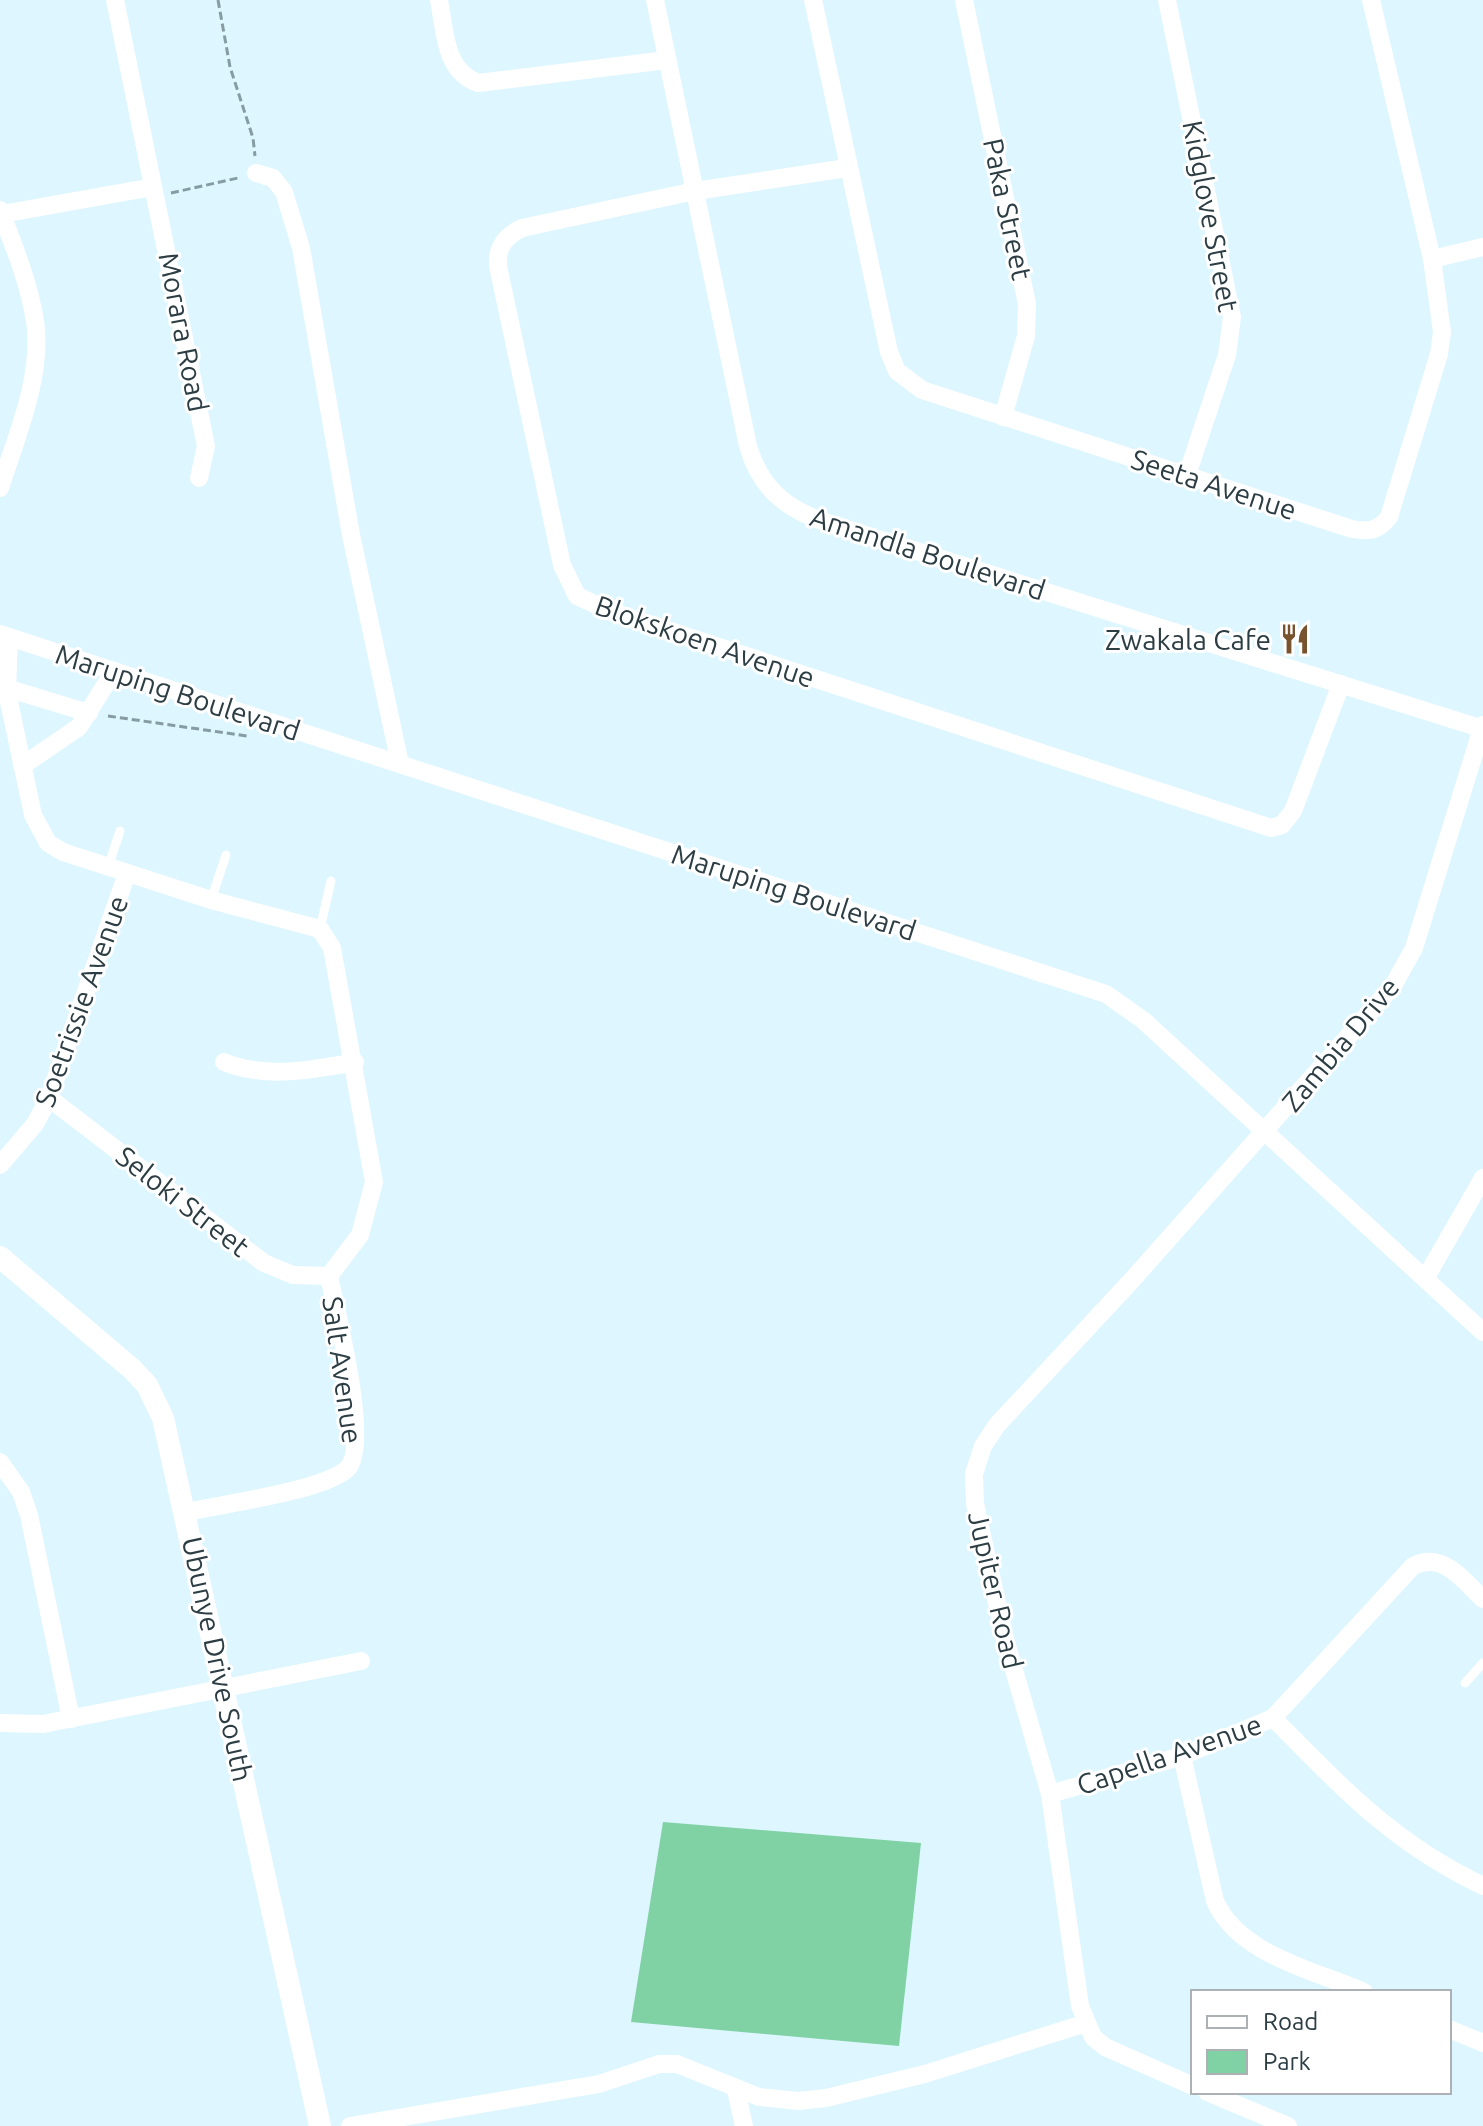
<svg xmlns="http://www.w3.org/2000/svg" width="1483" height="2126" font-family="Ubuntu,sans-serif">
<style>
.green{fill:#80d2a4}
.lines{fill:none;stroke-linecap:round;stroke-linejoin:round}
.path{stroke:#869ba2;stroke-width:3;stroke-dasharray:8 4;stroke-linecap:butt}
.service{stroke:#fff;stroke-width:9}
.minor{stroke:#fff;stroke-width:18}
.tertiary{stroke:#fff;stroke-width:22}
.labels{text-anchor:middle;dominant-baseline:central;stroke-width:6;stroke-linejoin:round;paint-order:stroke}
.street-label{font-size:28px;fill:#2c3d43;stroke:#fff}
.poi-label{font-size:28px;fill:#2c3d43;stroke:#fff;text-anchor:end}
</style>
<rect width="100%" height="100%" fill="#ddf6ff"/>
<path class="green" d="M663,1822L921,1843L899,2046L631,2022Z"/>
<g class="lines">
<g class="path">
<path d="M218,0L230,67L253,138L255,156"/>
<path d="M171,193L238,178"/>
<path d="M108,716L247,736"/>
</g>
<g class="service">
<path d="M108,867L120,831"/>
<path d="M211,900L226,855"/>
<path d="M320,929L331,881"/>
<path d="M1465,1683L1483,1663"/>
</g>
<g class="minor">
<path d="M115,0L206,446L199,478"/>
<path d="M439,0C445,30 444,71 478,83L667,60"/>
<path d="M655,0L748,446C760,488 786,509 827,523L1483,729"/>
<path d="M813,0L889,352L897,371L922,390L1352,529C1369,532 1378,531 1389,517L1439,354L1442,332L1432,259L1371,0"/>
<path d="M964,0L1027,304L1026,336L1003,417"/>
<path d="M1167,0L1232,317L1227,355L1187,475"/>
<path d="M847,168L695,191L522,228C503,237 495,250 499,271L562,565L577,596L612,612L1271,828L1282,825L1293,811L1341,684"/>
<path d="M256,173L273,178L284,192L301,248L351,535L400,764"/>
<path d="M0,210C14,246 29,283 35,321C43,377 16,437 0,488"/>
<path d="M2,214L153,187"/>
<path d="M1432,259L1483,247"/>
<path d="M0,634L1106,994L1143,1020L1483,1332"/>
<path d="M9,637L7,692L33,815L48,843L63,852L211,900L320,929L332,948L374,1182L360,1235L329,1276"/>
<path d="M0,686L89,713"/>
<path d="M22,766L79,727L114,671"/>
<path d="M224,1062C265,1079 313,1070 355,1062"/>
<path d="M49,1098L264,1263L293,1275L329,1276"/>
<path d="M0,1165L35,1124L49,1098L127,873"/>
<path d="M1425,1279L1483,1178"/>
<path d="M0,1462L21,1492L29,1515L71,1719"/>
<path d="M187,1512C222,1504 323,1491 347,1469C371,1446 336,1311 329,1276"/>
<path d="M1273,1718C1343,1788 1391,1842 1483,1886"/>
<path d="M0,1723L43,1724L361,1661"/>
<path d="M1182,1756L1215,1901C1239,1955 1314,1970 1364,1992"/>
<path d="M1050,1794L1182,1756L1273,1718L1413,1566C1443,1551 1463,1580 1483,1599"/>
<path d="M1449,2029L1483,2043"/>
<path d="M1193,2086L1105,2047L1093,2037L1080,2006L1050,1794L1005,1639L975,1504L974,1474L983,1446L997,1425L1132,1280L1393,986L1414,948L1483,725"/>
<path d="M736,2090L744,2126"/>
<path d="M1207,2092L1288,2126"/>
<path d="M350,2126L599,2084L659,2064H677L759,2097L798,2101L826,2098L925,2074L1086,2023"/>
</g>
<path class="tertiary" d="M0,1257L132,1369L147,1385L163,1418L320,2126"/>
</g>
<defs>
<g id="restaurant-bare" transform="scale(2.4)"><path d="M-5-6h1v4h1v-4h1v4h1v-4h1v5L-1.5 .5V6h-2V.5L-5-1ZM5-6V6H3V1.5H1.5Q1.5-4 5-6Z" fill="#78532e" stroke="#fff" stroke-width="2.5" paint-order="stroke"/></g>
</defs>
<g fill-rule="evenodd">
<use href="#restaurant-bare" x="1295" y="639"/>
</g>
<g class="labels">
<g class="street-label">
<text transform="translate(1008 209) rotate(78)">Paka Street</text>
<text transform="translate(1211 216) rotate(79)">Kidglove Street</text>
<text transform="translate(184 332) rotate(79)">Morara Road</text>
<text transform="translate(1214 484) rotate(18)">Seeta Avenue</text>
<text transform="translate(928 553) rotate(18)">Amandla Boulevard</text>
<text transform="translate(705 641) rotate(19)">Blokskoen Avenue</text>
<text transform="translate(178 692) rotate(18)">Maruping Boulevard</text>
<text transform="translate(794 892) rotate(18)">Maruping Boulevard</text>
<text transform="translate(81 1001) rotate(-70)">Soetrissie Avenue</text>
<text transform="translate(1340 1044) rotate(-50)">Zambia Drive</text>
<text transform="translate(183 1201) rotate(38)">Seloki Street</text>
<text transform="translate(343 1370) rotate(82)">Salt Avenue</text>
<text transform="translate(996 1590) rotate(77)">Jupiter Road</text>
<text transform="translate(218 1659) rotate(78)">Ubunye Drive South</text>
<text transform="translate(1169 1754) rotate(-19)">Capella Avenue</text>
</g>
<g class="poi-label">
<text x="1271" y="639">Zwakala Cafe</text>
</g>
</g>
<rect x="1191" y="1990" width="260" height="104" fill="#ffffff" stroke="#abb1b4" stroke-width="2"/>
<rect x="1207" y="2016" width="40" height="12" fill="#ffffff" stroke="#abb1b4" stroke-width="2"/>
<text x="1263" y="2030" font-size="24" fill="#2c3d43">Road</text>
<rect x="1207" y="2050" width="40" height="24" fill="#80d2a4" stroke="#abb1b4" stroke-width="2"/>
<text x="1263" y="2070" font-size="24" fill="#2c3d43">Park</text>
</svg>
